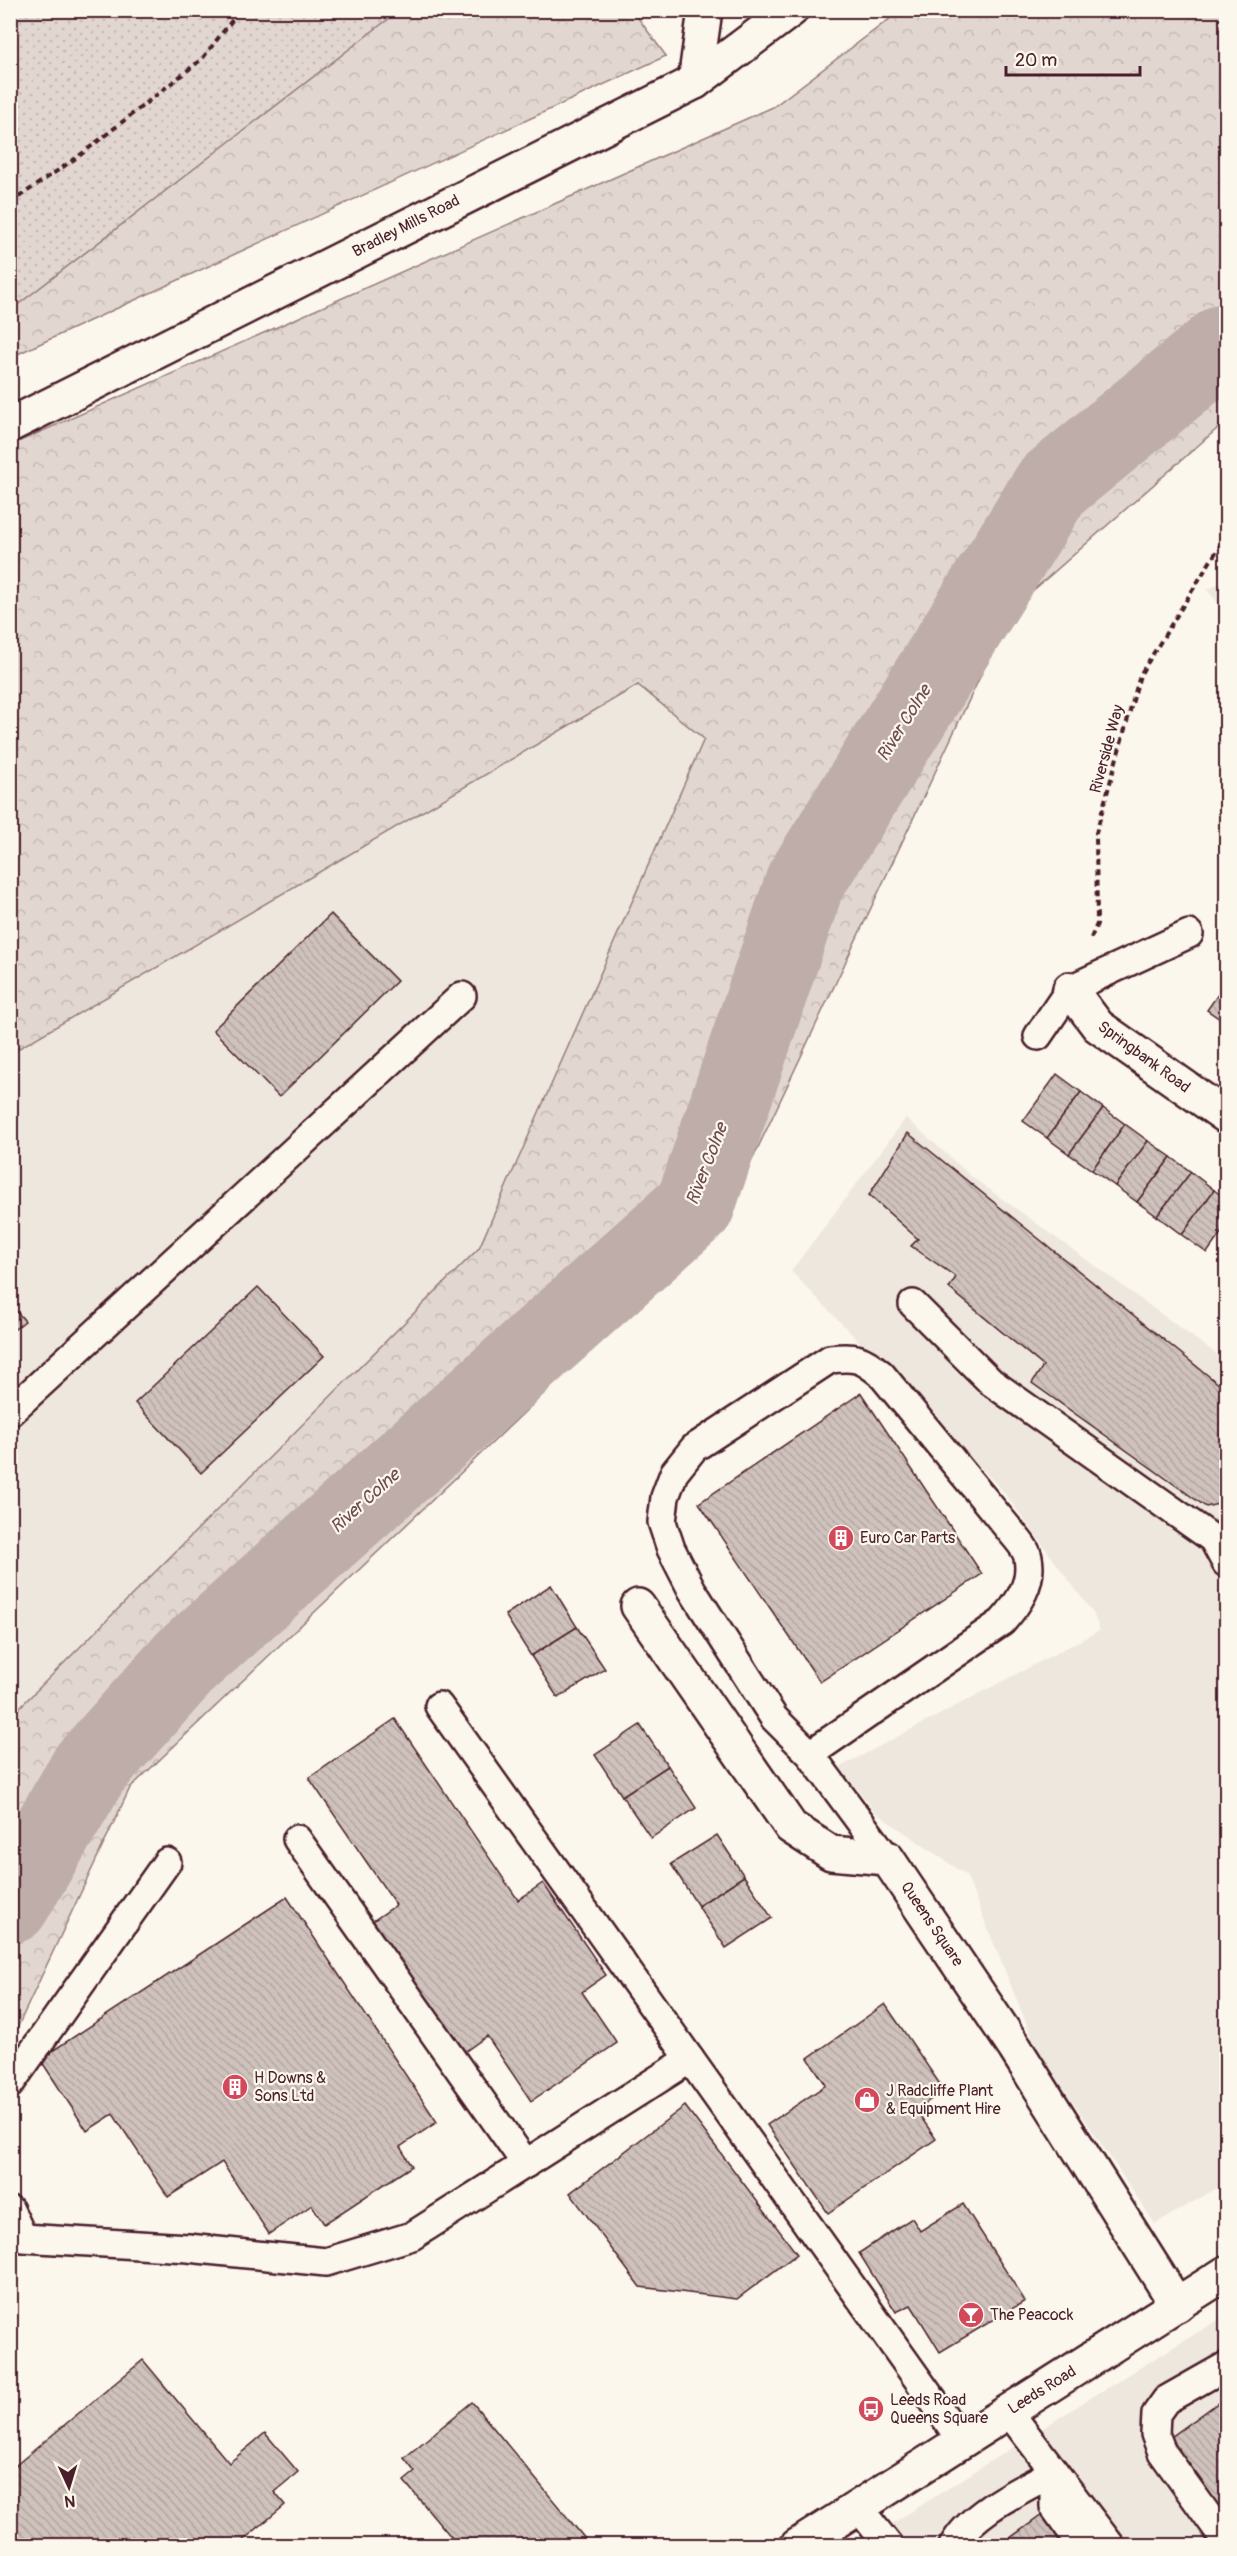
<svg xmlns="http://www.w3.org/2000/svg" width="1237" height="2556" font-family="Pangolin,sans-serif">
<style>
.built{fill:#eee7de}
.grass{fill:url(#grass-dots);stroke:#967b7e;stroke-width:1.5}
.forest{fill:url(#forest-crowns);stroke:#967b7e;stroke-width:1.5}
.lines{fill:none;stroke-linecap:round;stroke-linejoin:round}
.river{stroke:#bfadaa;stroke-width:80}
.building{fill:url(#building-back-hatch);stroke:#4a1f2b;stroke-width:1.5}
.service-casing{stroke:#4a1f2b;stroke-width:32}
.minor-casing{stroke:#4a1f2b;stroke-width:38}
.primary-casing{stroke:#4a1f2b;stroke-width:38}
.path{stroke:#4a1f2b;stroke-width:4;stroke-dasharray:6 4.5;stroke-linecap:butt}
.service{stroke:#fbf7ec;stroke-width:27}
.minor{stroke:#fbf7ec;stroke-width:33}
.primary{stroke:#fbf7ec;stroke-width:33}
.labels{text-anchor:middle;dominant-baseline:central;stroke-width:4.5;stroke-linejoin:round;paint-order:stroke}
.street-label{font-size:16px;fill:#4a1f2b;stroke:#fbf7ec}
.poi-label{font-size:16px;fill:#4a1f2b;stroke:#fbf7ec;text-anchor:start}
.water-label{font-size:18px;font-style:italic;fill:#6d4a51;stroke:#fbf7ec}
</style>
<defs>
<pattern id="grass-dots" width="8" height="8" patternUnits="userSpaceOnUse" patternTransform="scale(1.5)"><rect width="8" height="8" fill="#e2d7d0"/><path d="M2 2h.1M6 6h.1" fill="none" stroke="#c3b8b3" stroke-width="1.8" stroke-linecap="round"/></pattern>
<pattern id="forest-crowns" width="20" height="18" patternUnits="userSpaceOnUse" patternTransform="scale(1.5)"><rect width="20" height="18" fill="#e2d7d0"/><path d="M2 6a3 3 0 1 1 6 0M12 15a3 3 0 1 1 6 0" fill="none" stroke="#c3b8b3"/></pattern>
<pattern id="building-back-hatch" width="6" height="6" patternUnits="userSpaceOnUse" patternTransform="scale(1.5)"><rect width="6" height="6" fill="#cfc2bc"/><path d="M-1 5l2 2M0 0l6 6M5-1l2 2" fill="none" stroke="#b3a6a2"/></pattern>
</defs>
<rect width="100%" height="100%" fill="#fbf7ec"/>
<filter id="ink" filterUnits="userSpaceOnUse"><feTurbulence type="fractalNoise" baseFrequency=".0167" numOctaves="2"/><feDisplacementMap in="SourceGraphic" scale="12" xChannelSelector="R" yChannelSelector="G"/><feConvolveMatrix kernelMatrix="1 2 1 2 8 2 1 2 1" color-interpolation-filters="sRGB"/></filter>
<g filter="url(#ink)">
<g class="built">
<path d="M1226,580V612L1207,590Z"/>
<path d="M638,684L704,739L479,1248L11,1716V1053Z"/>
<path d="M906,1118L971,1176L1226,1361V2183L1155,2224L1036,2047L966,1875L875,1812L840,1767L1100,1630L1093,1613L1003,1491L791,1271Z"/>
<path d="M1226,2315V2545L857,2546L1084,2402Z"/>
</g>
<path class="grass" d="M11,11H400L11,310Z"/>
<g class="forest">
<path d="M400,10L633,11L666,56L11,357V310Z"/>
<path d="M900,11H1226V421L1012,609L722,1224L130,1788L11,2041V1716L479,1248L704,739L638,685L11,1053V445L773,107Z"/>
</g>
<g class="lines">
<path class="river" d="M10,1904L90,1768L186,1661L695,1206L805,882L1052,486L1226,343"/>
</g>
<g class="building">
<path d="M331,914L397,981L279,1097L213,1030Z"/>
<path d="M1226,983V1023L1207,1010Z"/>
<path d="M1057,1074L1081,1092L1047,1138L1023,1121Z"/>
<path d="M1081,1092L1103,1108L1069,1154L1047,1138Z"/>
<path d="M1103,1108L1125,1124L1092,1170L1069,1154Z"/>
<path d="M1125,1124L1148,1141L1115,1186L1092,1170Z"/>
<path d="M908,1133L1226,1390V1502L1206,1507L1032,1383L1043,1366L949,1288L956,1277L911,1246L918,1239L869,1195Z"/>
<path d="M1148,1141L1171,1157L1137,1202L1115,1186Z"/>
<path d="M1171,1157L1191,1172L1157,1216L1137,1202Z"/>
<path d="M1191,1172L1214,1190L1182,1235L1157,1216Z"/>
<path d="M1214,1190L1226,1199V1226L1207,1253L1182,1235Z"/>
<path d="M258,1287L324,1356L201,1473L135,1403Z"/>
<path d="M10,1304L25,1321L10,1333Z"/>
<path d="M861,1393L982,1574L820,1682L699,1503Z"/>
<path d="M551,1585L577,1627L531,1656L505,1615Z"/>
<path d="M577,1627L605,1669L558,1698L531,1656Z"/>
<path d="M395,1719L518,1900L543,1883L606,1975L582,1992L617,2043L531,2101L487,2036L463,2053L373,1921L396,1905L309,1778Z"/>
<path d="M640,1725L668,1766L622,1796L595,1755Z"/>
<path d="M668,1766L696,1808L651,1838L622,1796Z"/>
<path d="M717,1835L744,1876L698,1906L671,1864Z"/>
<path d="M744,1876L772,1918L726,1948L698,1906Z"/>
<path d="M287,1897L437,2122L400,2147L412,2166L324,2224L312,2205L269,2234L222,2162L168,2197L113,2114L87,2131L40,2059Z"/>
<path d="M885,2004L944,2090L916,2110L936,2139L828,2213L767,2125L826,2085L808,2058Z"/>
<path d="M685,2106L797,2254L737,2299L640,2287L570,2193Z"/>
<path d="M963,2204L1025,2301L940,2352L911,2305L896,2312L859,2253L912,2218L920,2231Z"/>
<path d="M143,2360L229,2463L265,2433L298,2472L274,2492L285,2505L241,2542L244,2546H10V2470Z"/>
<path d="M1226,2397V2546H1213L1201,2530L1222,2514L1167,2440Z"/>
<path d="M472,2402L591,2546H475L468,2537L458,2545L404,2481L415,2472L404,2458Z"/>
<path d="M1042,2515L1064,2546H999Z"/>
</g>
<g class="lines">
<g class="service-casing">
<g id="service">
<path d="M1038,1036L1070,989L1189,934"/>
<path d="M913,1304L991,1382L1213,1539L1226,1563"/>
<path d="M10,1412L462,996"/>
<path d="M439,1706L961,2440"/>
<path d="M810,1754L1002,1622C1018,1604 1033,1583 1028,1558C1027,1550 1018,1540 1013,1534L881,1374C862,1358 855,1356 830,1359L694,1448L674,1473L665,1497L662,1522L671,1549L692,1590L774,1718L810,1754L887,1858"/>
<path d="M297,1839L526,2164"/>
<path d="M10,2084L167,1862"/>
<path d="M10,2210L23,2238L188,2248L326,2262L412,2236L690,2059"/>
<path d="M1226,2366L1166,2400L1156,2414L1155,2434L1162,2452L1226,2541"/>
<path d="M1008,2411L1111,2546"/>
<path d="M857,2506L889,2546"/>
<path d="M953,2546C971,2512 1021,2490 1054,2472V2507L1082,2546"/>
</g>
</g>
<g class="minor-casing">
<g id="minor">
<path d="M695,82L705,10"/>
<path d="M10,425L695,82L791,10"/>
<path d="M1070,989L1098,1026L1226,1116"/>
<path d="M638,1606L791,1827L831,1853L887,1858L1015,2048L1177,2305"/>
</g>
</g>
<g class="primary-casing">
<path id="primary" d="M797,2546L1226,2273"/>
</g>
<g class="path">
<path d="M10,203L79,156L202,59L240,10"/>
<path d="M1091,938L1097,924L1096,833L1140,675L1226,536"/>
</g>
<use href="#service" class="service"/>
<use href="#minor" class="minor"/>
<use href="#primary" class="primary"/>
</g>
</g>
<defs>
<g id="building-disc" transform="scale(1.35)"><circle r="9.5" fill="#d1495b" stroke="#fbf7ec"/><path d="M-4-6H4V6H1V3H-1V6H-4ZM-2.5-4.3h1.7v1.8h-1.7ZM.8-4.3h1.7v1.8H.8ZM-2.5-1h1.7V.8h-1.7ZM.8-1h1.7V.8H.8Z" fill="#fff"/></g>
<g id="shop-disc" transform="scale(1.35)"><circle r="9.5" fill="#d1495b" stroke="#fbf7ec"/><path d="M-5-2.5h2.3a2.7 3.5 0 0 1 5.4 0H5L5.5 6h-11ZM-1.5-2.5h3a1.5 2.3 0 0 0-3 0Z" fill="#fff"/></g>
<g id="bar-disc" transform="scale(1.35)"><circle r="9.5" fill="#d1495b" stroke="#fbf7ec"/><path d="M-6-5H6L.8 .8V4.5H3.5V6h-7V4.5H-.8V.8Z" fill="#fff"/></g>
<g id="bus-disc" transform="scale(1.35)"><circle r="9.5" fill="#d1495b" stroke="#fbf7ec"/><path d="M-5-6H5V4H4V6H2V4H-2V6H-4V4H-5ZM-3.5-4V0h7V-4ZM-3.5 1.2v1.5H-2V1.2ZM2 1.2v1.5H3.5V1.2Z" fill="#fff"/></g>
</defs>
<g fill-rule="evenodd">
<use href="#building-disc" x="841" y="1538"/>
<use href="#building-disc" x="235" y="2087"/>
<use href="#shop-disc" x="867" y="2100"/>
<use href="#bar-disc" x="971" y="2315"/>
<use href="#bus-disc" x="871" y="2409"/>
</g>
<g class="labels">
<g class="street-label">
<text transform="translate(406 226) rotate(-27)">Bradley Mills Road</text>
<text transform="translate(1107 749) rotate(-75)">Riverside Way</text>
<text transform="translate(1144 1057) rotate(36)">Springbank Road</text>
<text transform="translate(932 1924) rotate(56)">Queens Square</text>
<text transform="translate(1042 2390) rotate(-32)">Leeds Road</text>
</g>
<g class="poi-label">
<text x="860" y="1538">Euro Car Parts</text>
<text x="254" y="2078">H Downs &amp;<tspan x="254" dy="18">Sons Ltd</tspan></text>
<text x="886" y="2091">J Radcliffe Plant<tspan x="886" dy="18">&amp; Equipment Hire</tspan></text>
<text x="990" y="2315">The Peacock</text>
<text x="890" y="2400">Leeds Road<tspan x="890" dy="18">Queens Square</tspan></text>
</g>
<g class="water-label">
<text transform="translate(904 723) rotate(-58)">River Colne</text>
<text transform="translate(707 1164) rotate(-69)">River Colne</text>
<text transform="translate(365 1501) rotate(-42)">River Colne</text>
</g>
</g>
<rect width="1237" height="2556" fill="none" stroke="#fbf7ec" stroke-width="36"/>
<rect x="18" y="18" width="1201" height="2520" fill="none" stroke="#4a1f2b" stroke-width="2" filter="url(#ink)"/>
<g transform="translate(69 2487) rotate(176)" stroke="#fbf7ec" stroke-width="4.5" paint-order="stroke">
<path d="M0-4.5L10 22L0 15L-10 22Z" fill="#4a1f2b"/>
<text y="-9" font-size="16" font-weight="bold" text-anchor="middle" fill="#4a1f2b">N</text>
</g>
<path d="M1006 66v9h134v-9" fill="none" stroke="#4a1f2b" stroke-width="3"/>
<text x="1015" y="66" font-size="18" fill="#4a1f2b" stroke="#fbf7ec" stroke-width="4.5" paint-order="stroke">20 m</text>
</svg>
